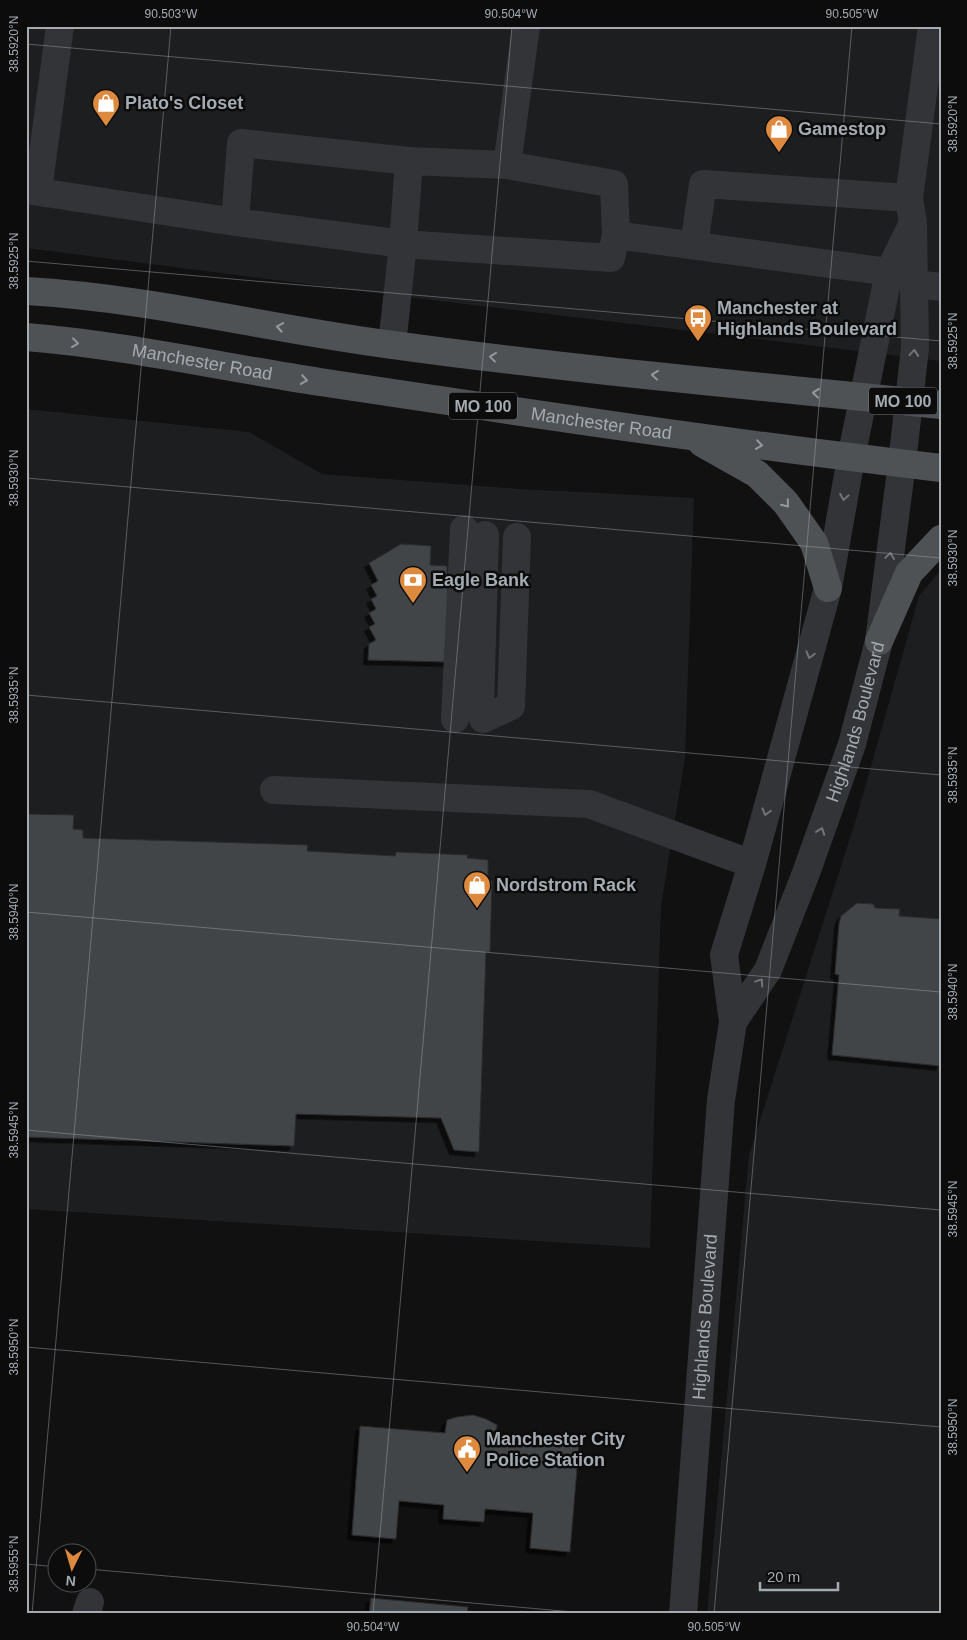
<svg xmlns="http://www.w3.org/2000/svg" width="967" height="1640" font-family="Arial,sans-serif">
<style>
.built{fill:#1d1e1f}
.building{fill:#434447;stroke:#2b2c2e;filter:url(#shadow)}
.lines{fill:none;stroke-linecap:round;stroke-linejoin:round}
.minor{stroke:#323437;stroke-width:28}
.major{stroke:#4f5255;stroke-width:28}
.oneway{stroke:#93999f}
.oneway2{stroke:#71757a}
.ticks{fill:none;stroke:#a4abb1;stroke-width:1;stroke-opacity:0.45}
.labels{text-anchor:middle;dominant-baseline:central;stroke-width:5;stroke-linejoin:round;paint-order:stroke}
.shield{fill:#0c0c0d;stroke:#767b80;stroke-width:1}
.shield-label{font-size:16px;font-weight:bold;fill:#a4abb1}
.poi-label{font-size:18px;font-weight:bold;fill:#a4abb1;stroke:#0c0c0d;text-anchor:start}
.street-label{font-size:18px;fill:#a4abb1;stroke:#0c0c0d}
.neatline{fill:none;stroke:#a4abb1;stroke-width:2}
.ticks-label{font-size:12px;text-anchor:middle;fill:#a4abb1}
</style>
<defs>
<filter id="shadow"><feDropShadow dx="-4.5" dy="4.5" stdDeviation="0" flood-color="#0009"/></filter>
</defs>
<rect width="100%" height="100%" fill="#111112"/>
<g class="built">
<path d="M26,26H941V361L440,301L26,248Z"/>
<path d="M26,409L249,432L322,474L520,489L694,498L685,758L661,906L650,1248L26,1209Z"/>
<path d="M941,570V1614H707L749,1155L857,816L919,596Z"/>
</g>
<g class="building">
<path d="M401,544L431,546L430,565L447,566V584H453L450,662L368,660L369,644L376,640L369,627L375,624L369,613L376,609L371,599L377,596L371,585L378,581L369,563Z"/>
<path d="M26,814L74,815L73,829L83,830V838L308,845L307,851L395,856L396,852L468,855L467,858L488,860V880L492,881L490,952H486L479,1152L454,1150L441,1118L296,1114L294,1146L26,1137Z"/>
<path d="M857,903L873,904L875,908L900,909L899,916L941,919V1066L832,1055L839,975L835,974L839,924L841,916Z"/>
<path d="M473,1415L486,1419L497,1425L496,1437L579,1444L570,1552L530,1548L533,1513L485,1509L484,1522L443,1519L444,1505L399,1501L396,1539L352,1535L360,1426L445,1433L447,1420L457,1417Z"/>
<path d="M371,1598L468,1607L467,1614H369Z"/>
</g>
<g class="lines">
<g class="minor">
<path d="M526,26L507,165L614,184L616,235"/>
<path d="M26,190L235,222L403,244L409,161L507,165"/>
<path d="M38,191L60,26"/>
<path d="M235,222L241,143L409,161"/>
<path d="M694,245L703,184L909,198"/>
<path d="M914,284L941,287"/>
<path d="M392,345L403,244L611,258L616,235L889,272"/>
<path d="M485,535L480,707L483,719L511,706L517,537"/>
<path d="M455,719L464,529"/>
<path d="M274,790L589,804L752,864"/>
<path id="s1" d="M733,1022L768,970L806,873L852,744L879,641L902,463L915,348L913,223L909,198L932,26"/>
<path d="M86,1614L90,1602"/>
<path id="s2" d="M683,1614L721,1100L733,1022L724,955L752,864L828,588L851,458L889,272L913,223"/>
</g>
<g class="major">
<path d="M26,291C150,298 270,329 393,345C575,370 758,386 941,405"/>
<path id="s3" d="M26,337C125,345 222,367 320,382C526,413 733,444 941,468"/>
<path d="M702,443L757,474L786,503L814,543L828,588"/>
<path d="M879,641L909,573L941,539"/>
</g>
</g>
<defs><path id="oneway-chevron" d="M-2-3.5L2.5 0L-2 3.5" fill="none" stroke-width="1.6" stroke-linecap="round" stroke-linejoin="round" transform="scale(1.25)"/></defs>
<g class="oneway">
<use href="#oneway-chevron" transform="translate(280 327) rotate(-170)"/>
<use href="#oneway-chevron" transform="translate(75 343) rotate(7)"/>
<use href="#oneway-chevron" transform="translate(493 357) rotate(-173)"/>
<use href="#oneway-chevron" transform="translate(655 375) rotate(-174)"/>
<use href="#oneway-chevron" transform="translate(304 380) rotate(9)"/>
<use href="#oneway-chevron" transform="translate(816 393) rotate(-174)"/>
<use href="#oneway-chevron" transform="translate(759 445) rotate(8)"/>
<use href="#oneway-chevron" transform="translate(786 504) rotate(51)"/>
</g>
<g class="oneway2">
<use href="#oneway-chevron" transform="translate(914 353) rotate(-85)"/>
<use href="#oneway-chevron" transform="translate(844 497) rotate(100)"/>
<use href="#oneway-chevron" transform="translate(890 556) rotate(-82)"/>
<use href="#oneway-chevron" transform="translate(810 655) rotate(105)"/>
<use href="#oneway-chevron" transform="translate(766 812) rotate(106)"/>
<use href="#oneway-chevron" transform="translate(821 831) rotate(-70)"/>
<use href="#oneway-chevron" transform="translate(760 982) rotate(-56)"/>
</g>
<path class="ticks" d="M26,44L941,124M26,261L941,341M26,478L941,558M26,695L941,775M26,912L941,992M26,1130L941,1210M26,1347L941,1427M26,1564L58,1567M88,1569L596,1614M32,1614L171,26M373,1614L512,26M714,1614L852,26"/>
<defs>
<g id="shop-pin" transform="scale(1.4375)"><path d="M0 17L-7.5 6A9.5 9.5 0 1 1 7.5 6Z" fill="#dd893e" stroke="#0c0c0d"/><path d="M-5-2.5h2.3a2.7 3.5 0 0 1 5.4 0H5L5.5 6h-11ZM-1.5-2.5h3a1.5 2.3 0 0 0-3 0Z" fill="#fff"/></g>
<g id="bus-pin" transform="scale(1.4375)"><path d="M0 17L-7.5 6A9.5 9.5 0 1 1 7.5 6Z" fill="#dd893e" stroke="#0c0c0d"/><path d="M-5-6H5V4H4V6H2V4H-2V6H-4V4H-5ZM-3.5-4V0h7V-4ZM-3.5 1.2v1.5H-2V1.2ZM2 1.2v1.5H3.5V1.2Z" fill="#fff"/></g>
<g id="bank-pin" transform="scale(1.4375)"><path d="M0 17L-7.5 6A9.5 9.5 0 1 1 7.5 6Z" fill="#dd893e" stroke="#0c0c0d"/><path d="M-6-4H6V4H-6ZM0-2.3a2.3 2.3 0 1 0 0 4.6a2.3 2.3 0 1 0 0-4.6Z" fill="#fff"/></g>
<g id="civic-pin" transform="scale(1.4375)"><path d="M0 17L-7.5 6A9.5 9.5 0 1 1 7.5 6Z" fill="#dd893e" stroke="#0c0c0d"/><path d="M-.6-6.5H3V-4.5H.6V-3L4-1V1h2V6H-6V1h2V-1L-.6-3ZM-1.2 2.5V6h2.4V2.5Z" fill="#fff"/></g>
</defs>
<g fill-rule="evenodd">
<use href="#shop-pin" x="106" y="103"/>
<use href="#shop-pin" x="779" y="129"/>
<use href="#bus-pin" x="698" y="318"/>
<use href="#bank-pin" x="413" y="580"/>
<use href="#shop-pin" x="477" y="885"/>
<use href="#civic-pin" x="467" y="1449"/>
</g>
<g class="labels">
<g class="shield">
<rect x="869" y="387.5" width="68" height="27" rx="4"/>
<rect x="449" y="392.5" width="68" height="27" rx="4"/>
</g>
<g class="shield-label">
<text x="903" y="401">MO 100</text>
<text x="483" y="406">MO 100</text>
</g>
<g class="poi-label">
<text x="125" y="103">Plato's Closet</text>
<text x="798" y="129">Gamestop</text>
<text x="717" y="308">Manchester at<tspan x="717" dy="21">Highlands Boulevard</tspan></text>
<text x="432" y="580">Eagle Bank</text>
<text x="496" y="885">Nordstrom Rack</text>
<text x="486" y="1439">Manchester City<tspan x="486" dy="21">Police Station</tspan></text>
</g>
<g class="street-label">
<text stroke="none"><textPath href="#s3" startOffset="178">Manchester Road</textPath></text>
<text stroke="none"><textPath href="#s3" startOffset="582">Manchester Road</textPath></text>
<text stroke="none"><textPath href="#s1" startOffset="326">Highlands Boulevard</textPath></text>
<text stroke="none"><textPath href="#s2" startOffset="298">Highlands Boulevard</textPath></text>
</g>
</g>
<rect width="967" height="1640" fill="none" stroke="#0c0c0d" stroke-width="55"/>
<g transform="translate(72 1568) rotate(185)"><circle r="24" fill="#0c0c0d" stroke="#494c4f"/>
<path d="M0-4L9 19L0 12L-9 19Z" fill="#dd893e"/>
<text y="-8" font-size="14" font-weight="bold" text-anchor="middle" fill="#a4abb1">N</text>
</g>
<path d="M760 1582v8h78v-8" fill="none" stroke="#a4abb1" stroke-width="2.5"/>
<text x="767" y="1582" font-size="15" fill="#a4abb1" stroke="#0c0c0d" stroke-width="4" paint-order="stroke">20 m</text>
<rect x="28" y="28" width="912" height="1584" class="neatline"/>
<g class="ticks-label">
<text x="171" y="18">90.503°W</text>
<text x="511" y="18">90.504°W</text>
<text x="852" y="18">90.505°W</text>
<text transform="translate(14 44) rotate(-90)" y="4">38.5920°N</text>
<text transform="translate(953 124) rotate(-90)" y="4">38.5920°N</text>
<text transform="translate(14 261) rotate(-90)" y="4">38.5925°N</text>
<text transform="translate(953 341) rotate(-90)" y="4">38.5925°N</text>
<text transform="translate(14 478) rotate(-90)" y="4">38.5930°N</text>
<text transform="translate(953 558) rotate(-90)" y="4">38.5930°N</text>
<text transform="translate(14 695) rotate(-90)" y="4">38.5935°N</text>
<text transform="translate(953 775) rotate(-90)" y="4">38.5935°N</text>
<text transform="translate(14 912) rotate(-90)" y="4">38.5940°N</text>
<text transform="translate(953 992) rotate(-90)" y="4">38.5940°N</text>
<text transform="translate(14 1130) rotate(-90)" y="4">38.5945°N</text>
<text transform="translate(953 1209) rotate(-90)" y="4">38.5945°N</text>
<text transform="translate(14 1347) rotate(-90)" y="4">38.5950°N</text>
<text transform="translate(953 1427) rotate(-90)" y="4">38.5950°N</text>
<text transform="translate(14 1564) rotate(-90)" y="4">38.5955°N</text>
<text x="373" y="1631">90.504°W</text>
<text x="714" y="1631">90.505°W</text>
</g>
</svg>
